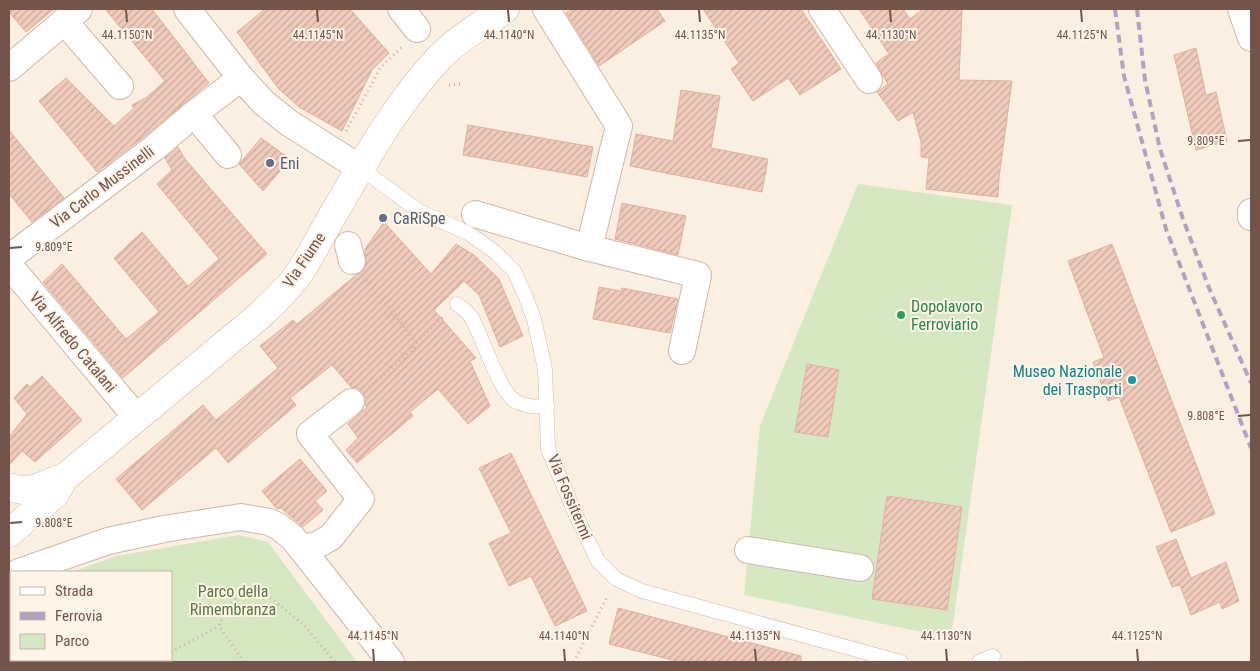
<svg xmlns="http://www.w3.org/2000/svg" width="1260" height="671" font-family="'Roboto Condensed',sans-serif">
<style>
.park{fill:#d5e8c2}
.building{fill:url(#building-hatch);stroke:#e2b09c}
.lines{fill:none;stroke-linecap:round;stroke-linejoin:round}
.lane-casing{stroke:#ceb8ac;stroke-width:15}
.street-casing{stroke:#ceb8ac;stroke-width:28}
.secondary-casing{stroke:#d1b8aa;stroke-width:29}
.path{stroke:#d4ae9e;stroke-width:3;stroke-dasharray:1 4;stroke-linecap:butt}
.lane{stroke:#fff;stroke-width:14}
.street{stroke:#fff;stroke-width:26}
.secondary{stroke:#fff;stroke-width:28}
.rail{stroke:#b1a2c4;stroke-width:4;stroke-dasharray:8 5;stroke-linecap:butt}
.ticks{fill:none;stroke:#72544a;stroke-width:2}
.service-dot{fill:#5c6f8a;stroke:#fef4e8;stroke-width:2}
.leisure-dot{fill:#2e9e5b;stroke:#fef4e8;stroke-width:2}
.culture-dot{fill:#0f9aa8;stroke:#fef4e8;stroke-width:2}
.labels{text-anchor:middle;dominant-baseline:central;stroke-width:4;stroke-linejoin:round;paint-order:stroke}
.service-label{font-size:16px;fill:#4e5e75;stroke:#fef4e8;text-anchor:start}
.street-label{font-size:16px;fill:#72544a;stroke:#fef4e8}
.leisure-label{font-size:16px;fill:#27864d;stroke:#fef4e8;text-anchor:start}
.culture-label{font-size:16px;fill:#0d838f;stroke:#fef4e8;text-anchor:end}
.park-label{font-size:16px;fill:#577842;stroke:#fef4e8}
.ticks-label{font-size:12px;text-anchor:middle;fill:#72544a;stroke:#fef4e8;stroke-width:4;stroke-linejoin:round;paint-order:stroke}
</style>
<defs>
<pattern id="building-hatch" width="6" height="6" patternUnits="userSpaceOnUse" patternTransform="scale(1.25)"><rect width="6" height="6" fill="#f0cbbb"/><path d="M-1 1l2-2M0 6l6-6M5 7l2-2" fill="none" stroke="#c7a79a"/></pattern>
</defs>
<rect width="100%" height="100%" fill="#fbefe2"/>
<g class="park">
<path d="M858,184L1012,205L951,638L744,595L760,426Z"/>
<path d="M239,535L268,542L357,662H9V600L11,598V660H171V572H72L116,556Z"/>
</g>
<g class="building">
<path d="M9,9H54L26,32L9,12Z"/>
<path d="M105,9H152L209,83L145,136L97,172L39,101L66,78L114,126L134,108L132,105L147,97L165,81Z"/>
<path d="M265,9H350L389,53L372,70L342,131L299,107L278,88L237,32Z"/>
<path d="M573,9H657L665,21L599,66L566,13Z"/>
<path d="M703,9H801L841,69L800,95L788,78L753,101L731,69L739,63Z"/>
<path d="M859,9H903L910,19L923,9H962L959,80L1012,81L999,178L998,197L926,189L929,158L921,157V142L913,112L898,121L877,92L888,84L876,63L889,54Z"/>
<path d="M1196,48L1206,95L1216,92L1227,141L1196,150L1174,55Z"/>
<path d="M681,90L720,96L711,148L768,159L762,192L630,166L636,134L673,141Z"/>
<path d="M468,125L593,147L587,177L463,155Z"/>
<path d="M9,130L64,198L32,222L9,194Z"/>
<path d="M261,138L290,159L263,191L239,164Z"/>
<path d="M178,147L185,159L267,254L123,378L43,282L62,264L126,339L159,312L114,258L142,232L188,286L219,259L157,184L172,170L165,158Z"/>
<path d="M622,203L686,216L678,255L615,239Z"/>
<path d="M384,222L431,274L456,244L474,255L499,279L523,336L500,347L479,295L464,281L434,310L476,358L470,361L490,406L468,424L438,389L410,412L413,416L357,463L346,450L358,438L348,424L367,407L365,404L366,399L362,392L357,388L351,387L332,365L290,398L296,405L228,463L216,448L142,510L116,479L203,405L216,420L278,368L260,346L293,320L297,324L355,276L363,271L366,265L365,249Z"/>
<path d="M1112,244L1215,514L1171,532L1119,397L1108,401L1093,362L1104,358L1068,261Z"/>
<path d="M599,287L621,291L622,288L678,299L670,333L593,319Z"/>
<path d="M807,364L839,370L828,437L795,432Z"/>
<path d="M42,376L82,420L35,462L22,451L9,465V437L27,414L14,398L27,384L30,387Z"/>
<path d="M511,453L587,611L555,626L531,576L509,586L489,543L511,533L479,468Z"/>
<path d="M300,459L327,491L315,501L323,510L303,527L281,508L277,509L262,491Z"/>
<path d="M887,496L962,507L947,610L872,599Z"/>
<path d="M1176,539L1191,578L1226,562L1239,601L1222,609L1220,602L1191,615L1180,585L1172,587L1156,547Z"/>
<path d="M618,608L801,656V662H680L609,644Z"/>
</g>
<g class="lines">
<g class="lane-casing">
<g id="lane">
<path d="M360,168L419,211L468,233L495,252L514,271L525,295L534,319L545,369L548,449L575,513L598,561L616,579L642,591L901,662"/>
<path d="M457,304C462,308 468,312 471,317C483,336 499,394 517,402C526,407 537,407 547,406"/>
<path d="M979,662L993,656"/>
</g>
</g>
<g class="street-casing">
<g id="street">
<path d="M187,9L241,78"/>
<path d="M401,9L417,29"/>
<path d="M546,9L619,126L589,248"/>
<path d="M822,9L869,80"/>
<path d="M1241,9L1251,38"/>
<path d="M64,21L120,86"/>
<path d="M9,68L79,9"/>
<path d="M228,155L194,114L241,78L264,103L289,123L360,168"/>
<path d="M1251,212V217"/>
<path d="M475,214L589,248L698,275L682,351"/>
<path d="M348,245L352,261"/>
<path d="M9,258L154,148L194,114"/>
<path d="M9,265L137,418"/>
<path d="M301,548L317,545L331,537L361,499L310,434L351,402"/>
<path d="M748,550L860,568"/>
<path d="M19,572L108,541L164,529L241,517L269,522L278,526L293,538L391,662"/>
</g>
</g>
<g class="secondary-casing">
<g id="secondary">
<path d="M9,487C33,495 40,485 63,478"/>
<path d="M9,533L55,494L64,478L258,317C271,305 284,292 295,279C310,259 321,234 334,213C365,160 396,104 438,59C457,39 483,24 505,9"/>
</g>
</g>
<g class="path">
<path d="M449,85L461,84"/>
<path d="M346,131L381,67L402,47"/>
<path d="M366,280L416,342L413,350L369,387"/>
<path d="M416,342L444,316"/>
<path d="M9,633L11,637"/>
<path d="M171,652L219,626"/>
<path d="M24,660L25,662"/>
<path d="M152,662L156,660"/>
<path d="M244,662L219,626C223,614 233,597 246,592C251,590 257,591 262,591L305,626L335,662"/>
<path d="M574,662L608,595"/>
</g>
<use href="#lane" class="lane"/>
<use href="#street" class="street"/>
<use href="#secondary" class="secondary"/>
<g class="rail">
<path d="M1115,9L1124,76L1166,229L1251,448"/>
<path d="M1137,9L1145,80L1160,149L1183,219L1209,288L1251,383"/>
</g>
</g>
<path class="ticks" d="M126,10L127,22M317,10L318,22M508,10L509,22M699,10L700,22M890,10L891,22M1081,10L1082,22M1238,141L1250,140M10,248L22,247M1238,416L1250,415M10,523L22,522M373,649L374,661M564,649L565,661M755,649L756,661M946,649L947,661M1137,649L1138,661"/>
<g class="service-dot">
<circle cx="270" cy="163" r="5"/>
<circle cx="383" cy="218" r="5"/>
</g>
<circle class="leisure-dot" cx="901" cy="315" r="5"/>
<circle class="culture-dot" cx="1132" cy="380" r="5"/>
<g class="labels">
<g class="service-label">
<text x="280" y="163">Eni</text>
<text x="393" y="218">CaRiSpe</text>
</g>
<g class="street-label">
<text transform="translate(102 187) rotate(-37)">Via Carlo Mussinelli</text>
<text transform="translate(304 260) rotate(-56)">Via Fiume</text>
<text transform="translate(73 342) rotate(50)">Via Alfredo Catalani</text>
<text transform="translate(570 497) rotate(67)">Via Fossitermi</text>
</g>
<g class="leisure-label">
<text x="911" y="306">Dopolavoro<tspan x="911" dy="18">Ferroviario</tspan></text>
</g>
<g class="culture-label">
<text x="1122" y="371">Museo Nazionale<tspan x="1122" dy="18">dei Trasporti</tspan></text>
</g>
<g class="park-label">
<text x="233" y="591">Parco della<tspan x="233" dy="18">Rimembranza</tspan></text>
</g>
</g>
<g class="ticks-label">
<text x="127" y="39">44.1150°N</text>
<text x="318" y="39">44.1145°N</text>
<text x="509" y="39">44.1140°N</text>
<text x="700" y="39">44.1135°N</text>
<text x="891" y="39">44.1130°N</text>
<text x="1082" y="39">44.1125°N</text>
<text x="1206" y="145">9.809°E</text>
<text x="54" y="251">9.809°E</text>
<text x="1206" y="420">9.808°E</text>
<text x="54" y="527">9.808°E</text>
<text x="373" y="640">44.1145°N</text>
<text x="564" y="640">44.1140°N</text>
<text x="755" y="640">44.1135°N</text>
<text x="946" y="640">44.1130°N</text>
<text x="1137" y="640">44.1125°N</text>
</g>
<rect width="1260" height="671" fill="none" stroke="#72544a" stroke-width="20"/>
<rect x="10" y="571" width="162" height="90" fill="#fef4e8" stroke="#c6b4a9"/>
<rect x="20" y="587" width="25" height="8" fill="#ffffff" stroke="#c6b4a9"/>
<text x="55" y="596" font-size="15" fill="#72544a">Strada</text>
<rect x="20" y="612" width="25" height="8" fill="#b1a2c4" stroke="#c6b4a9"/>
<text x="55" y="621" font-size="15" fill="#72544a">Ferrovia</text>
<rect x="20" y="634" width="25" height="15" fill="#d5e8c2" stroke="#c6b4a9"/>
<text x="55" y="646" font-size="15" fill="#72544a">Parco</text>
</svg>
